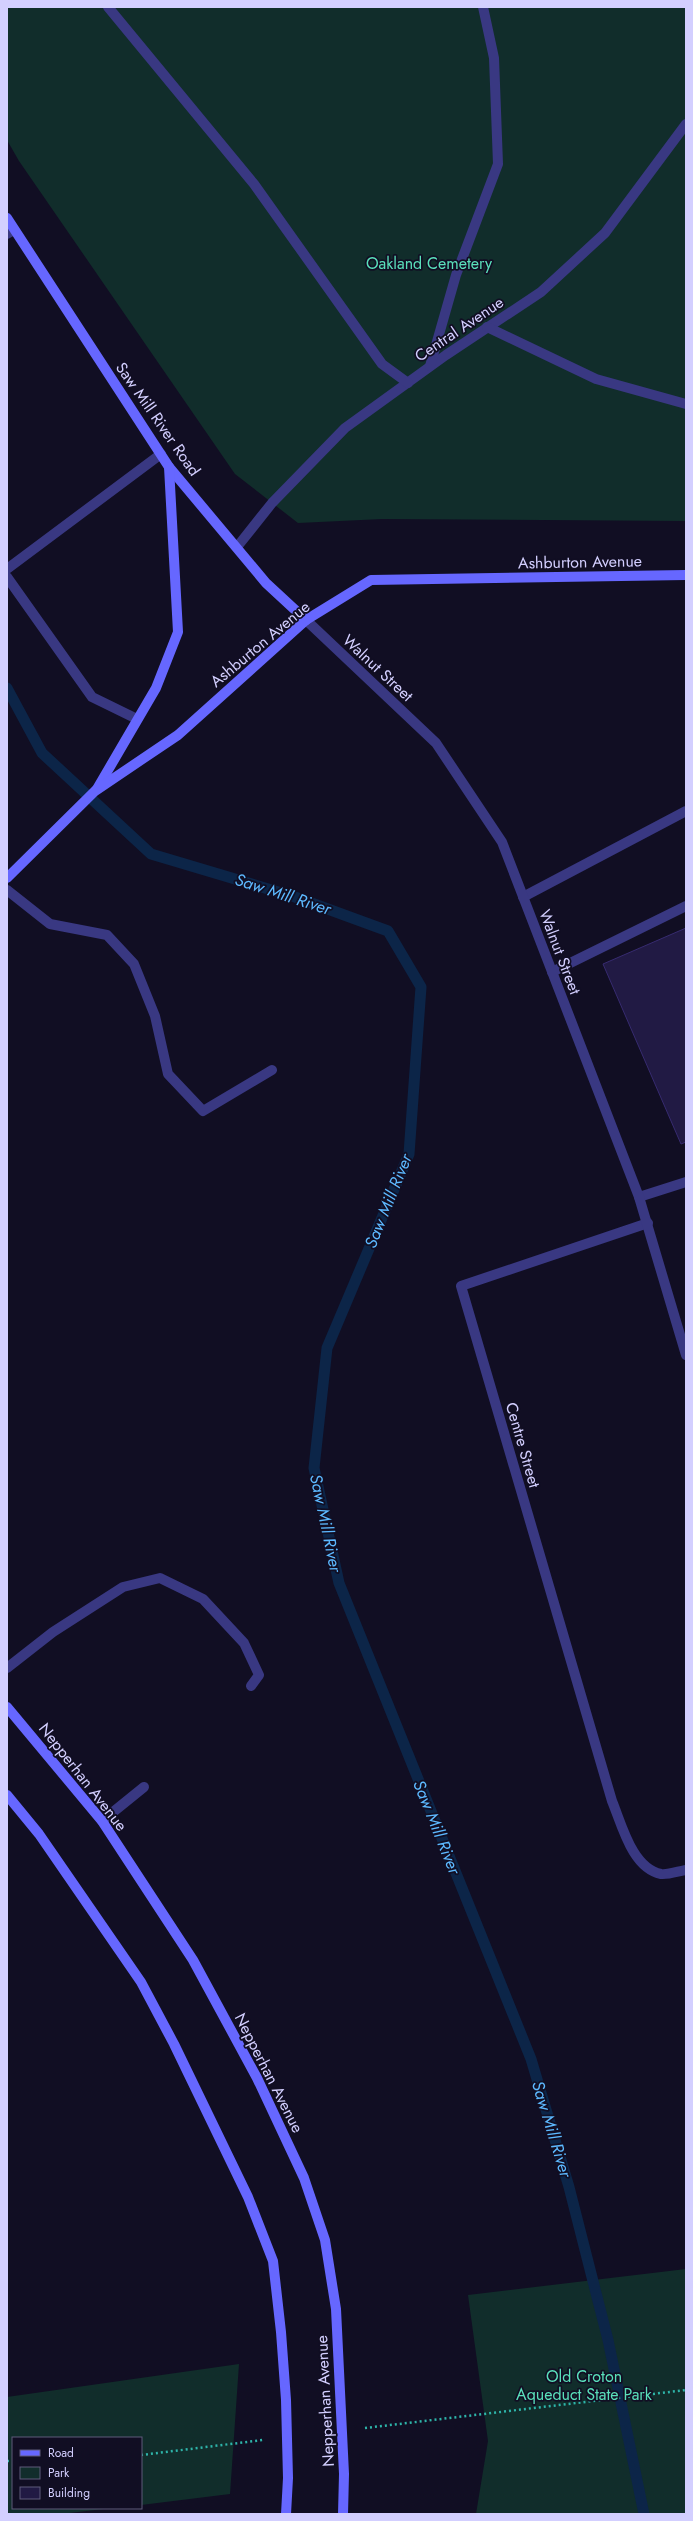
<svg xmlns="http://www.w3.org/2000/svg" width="693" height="2521" font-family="Jost,sans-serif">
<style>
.green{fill:#112d2b}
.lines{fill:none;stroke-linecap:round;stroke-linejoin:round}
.stream{stroke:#0c2548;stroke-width:11}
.building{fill:#211a44;stroke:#372b70}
.path{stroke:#2eb4a9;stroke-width:2.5;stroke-dasharray:2 3;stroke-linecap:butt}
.service{stroke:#393882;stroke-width:10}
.minor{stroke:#393882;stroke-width:10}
.tertiary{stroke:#393882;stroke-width:10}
.secondary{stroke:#6667ff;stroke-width:10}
.labels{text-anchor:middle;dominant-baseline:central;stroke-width:3.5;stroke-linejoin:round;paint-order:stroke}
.park-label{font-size:16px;fill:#5ae0bb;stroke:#110e23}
.street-label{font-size:16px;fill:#d3cfff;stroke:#110e23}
.water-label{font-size:17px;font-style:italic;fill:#5db9ff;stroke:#110e23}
</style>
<rect width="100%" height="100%" fill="#110e23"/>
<g class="green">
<path d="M7,7H686V521L382,519L298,523L235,474L19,161L7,140Z"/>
<path d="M686,2269V2514H476L488,2441L468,2295Z"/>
<path d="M239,2364L230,2494L141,2505V2438H13V2508H112L61,2514H7V2397Z"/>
</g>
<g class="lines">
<path class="stream" d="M7,688L42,753L151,854L295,897L388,931L421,987L409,1154L327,1348L314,1468L339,1583L531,2059L569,2187L608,2340L644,2514"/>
</g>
<path class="building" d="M686,928V1142L681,1144L603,964Z"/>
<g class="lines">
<g class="path">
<path d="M365,2428L686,2390"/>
<path d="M141,2455L263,2440"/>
<path d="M7,2461H13"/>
</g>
<g class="service">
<path d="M7,234L14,230"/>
<path d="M237,547L272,503L345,428L446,355L541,292L605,233L686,124"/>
<path d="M7,569L161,454"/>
<path d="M7,577L92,697L137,719"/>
<path d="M7,890L50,924L107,935L134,964L155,1016L168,1074L203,1111L272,1070"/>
<path d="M523,897L686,811"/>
<path d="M552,972L686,906"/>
<path d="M7,1668L53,1632L123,1587L160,1578L203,1599L244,1643L259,1675L251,1686"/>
<path d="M102,1821L144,1787"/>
</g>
<g class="minor">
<path d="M108,7L254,184L382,364L408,383"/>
<path d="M487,327L596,379L686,404"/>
<path d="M430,366L456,275L498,164L494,58L483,7"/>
<path d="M639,1197L686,1182"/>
<path d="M648,1223L461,1286L612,1801C622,1825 632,1868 661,1874C668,1875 679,1871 686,1870"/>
</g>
<path class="tertiary" d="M306,620L436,743L502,842L639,1197L686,1355"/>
<g class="secondary">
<path d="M7,218L169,467L266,583L306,620"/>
<path d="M97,789L156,688L178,632L169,467"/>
<path d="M7,878L95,791L178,735L306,620L371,580L686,575"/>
<path d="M7,1707L102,1821L193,1960L257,2078L304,2178L325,2240L336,2309L344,2474L343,2514"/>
<path d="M7,1795L39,1834L141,1982L174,2044L248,2197L273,2261L281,2332L286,2400L288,2478L286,2514"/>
</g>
</g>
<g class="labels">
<g class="park-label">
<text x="429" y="263">Oakland Cemetery</text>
<text x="584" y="2376">Old Croton<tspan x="584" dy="18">Aqueduct State Park</tspan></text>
</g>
<g class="street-label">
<text transform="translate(459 329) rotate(-34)">Central Avenue</text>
<text transform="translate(158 419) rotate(55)">Saw Mill River Road</text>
<text transform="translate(580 562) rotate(-1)">Ashburton Avenue</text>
<text transform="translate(260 644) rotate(-40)">Ashburton Avenue</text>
<text transform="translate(378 668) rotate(43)">Walnut Street</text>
<text transform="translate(560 952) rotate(69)">Walnut Street</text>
<text transform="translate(523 1445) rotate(74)">Centre Street</text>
<text transform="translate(83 1777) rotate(52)">Nepperhan Avenue</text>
<text transform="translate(269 2073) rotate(63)">Nepperhan Avenue</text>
<text transform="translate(325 2401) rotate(-93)">Nepperhan Avenue</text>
</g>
<g class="water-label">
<text transform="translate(283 894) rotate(18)">Saw Mill River</text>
<text transform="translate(388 1201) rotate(-68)">Saw Mill River</text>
<text transform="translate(326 1523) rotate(78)">Saw Mill River</text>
<text transform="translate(437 1827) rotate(68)">Saw Mill River</text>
<text transform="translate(552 2129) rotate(73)">Saw Mill River</text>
</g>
</g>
<rect width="693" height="2521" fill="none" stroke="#d3cfff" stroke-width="16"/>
<rect x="12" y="2437" width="130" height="72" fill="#110e23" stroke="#5f5b7b"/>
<rect x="20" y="2450" width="20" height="6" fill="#6667ff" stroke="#5f5b7b"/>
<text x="48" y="2457" font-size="12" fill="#d3cfff">Road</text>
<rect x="20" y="2467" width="20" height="12" fill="#112d2b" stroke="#5f5b7b"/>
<text x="48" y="2477" font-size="12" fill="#d3cfff">Park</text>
<rect x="20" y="2487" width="20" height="12" fill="#211a44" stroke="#5f5b7b"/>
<text x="48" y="2497" font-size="12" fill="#d3cfff">Building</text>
</svg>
